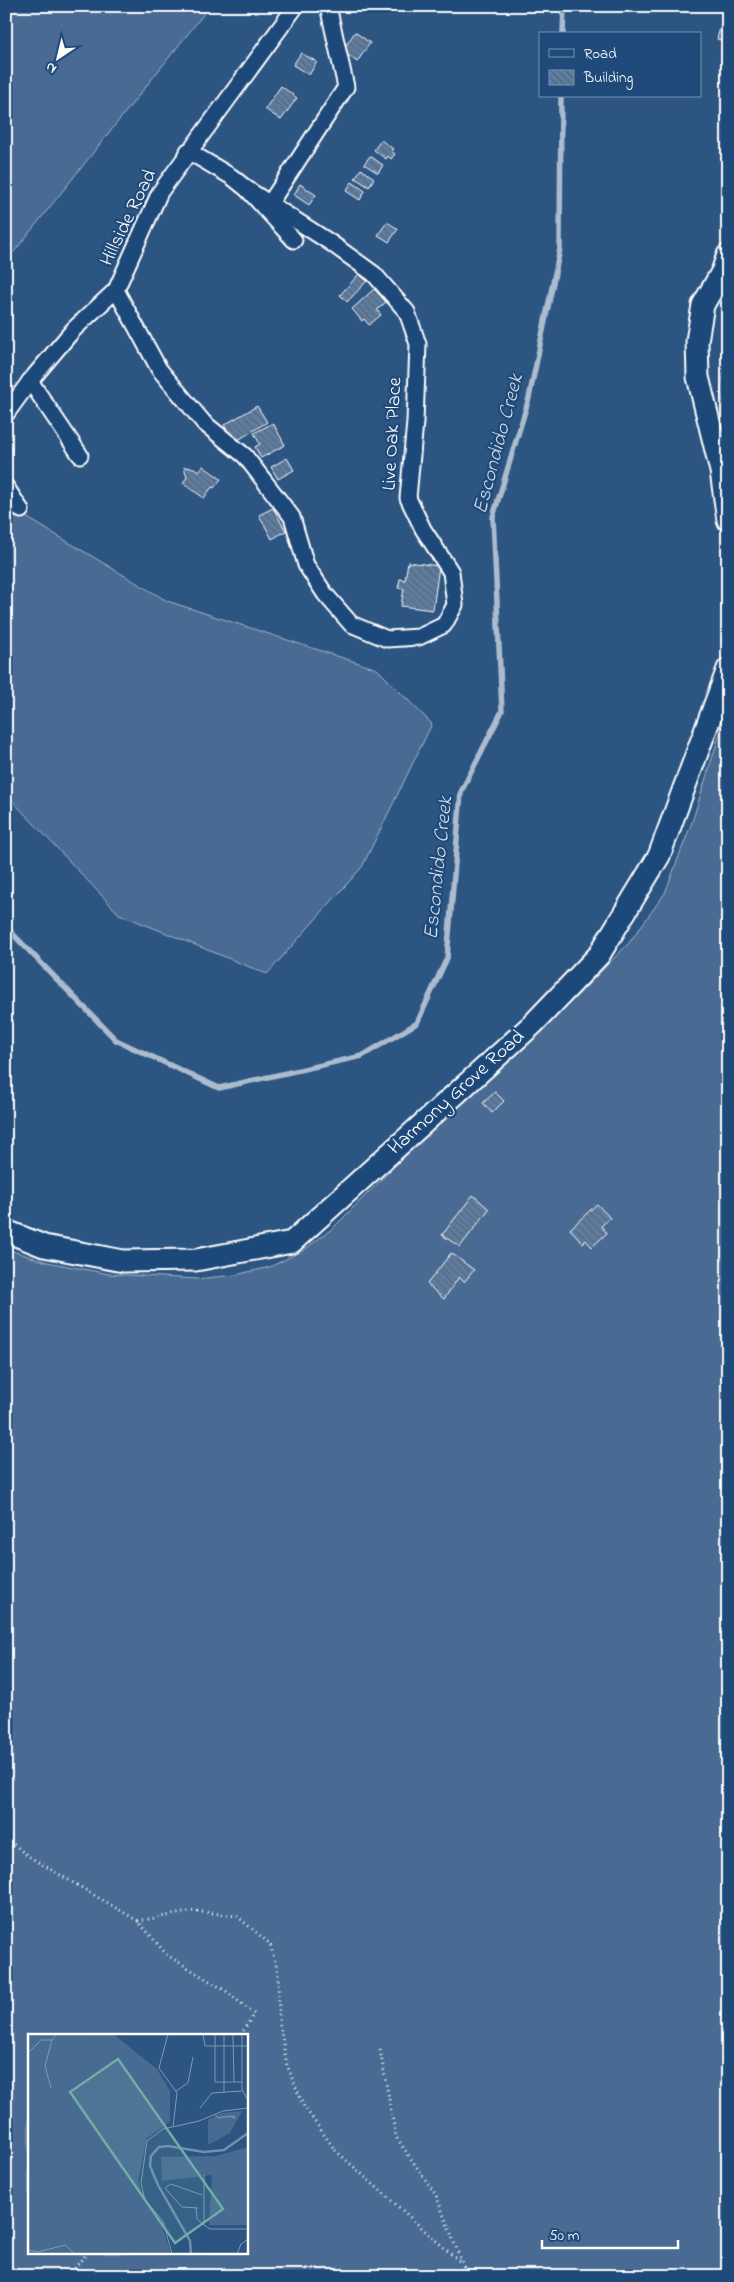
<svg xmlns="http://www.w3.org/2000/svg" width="734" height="2282" font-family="'Indie Flower',sans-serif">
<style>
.grass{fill:#486b92;stroke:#a4b5c8;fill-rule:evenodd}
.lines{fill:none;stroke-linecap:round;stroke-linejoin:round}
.stream{stroke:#acbcce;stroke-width:5.5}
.building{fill:url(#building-back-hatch);stroke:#fff}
.street-casing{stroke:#fff;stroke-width:19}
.secondary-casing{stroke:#fff;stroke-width:25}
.path{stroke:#fff;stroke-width:3;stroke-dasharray:1 4;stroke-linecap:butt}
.street{stroke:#1f4a7a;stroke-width:15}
.secondary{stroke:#1f4a7a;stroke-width:21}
.labels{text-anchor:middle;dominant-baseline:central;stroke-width:4.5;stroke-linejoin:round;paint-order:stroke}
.street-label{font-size:20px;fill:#fff;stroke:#1f4a7a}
.water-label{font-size:21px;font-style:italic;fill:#d5dde6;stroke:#1f4a7a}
.inset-river{fill:none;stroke:#748fad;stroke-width:2.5}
.inset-road{fill:none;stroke:#8099b4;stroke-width:1}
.view{fill:#6fada8;fill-opacity:0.15;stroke:#6fada8;stroke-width:2.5}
.inset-edge{fill:none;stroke:#fff;stroke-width:2.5}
</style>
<defs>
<pattern id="building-back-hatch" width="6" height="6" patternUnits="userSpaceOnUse" patternTransform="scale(1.25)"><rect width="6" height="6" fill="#5e7c9f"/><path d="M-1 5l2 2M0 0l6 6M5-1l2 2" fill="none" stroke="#56667a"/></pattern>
</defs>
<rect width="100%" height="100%" fill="#2c5582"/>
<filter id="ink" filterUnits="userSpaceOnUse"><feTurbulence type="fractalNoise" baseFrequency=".02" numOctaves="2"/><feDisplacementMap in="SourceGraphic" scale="10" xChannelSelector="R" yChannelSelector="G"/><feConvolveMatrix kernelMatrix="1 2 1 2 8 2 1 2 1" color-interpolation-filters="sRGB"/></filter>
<g filter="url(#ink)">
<g class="grass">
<path d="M6,6H210L6,262Z"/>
<path d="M728,348V447L721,388Z"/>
<path d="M6,505L167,601L377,669L432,724L362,867L267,974L119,914L6,794Z"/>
<path d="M728,708V2276H6V1249L47,1262L109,1274L197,1279L235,1275L270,1267L304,1250L333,1228L406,1155L573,1000L629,943L665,893L692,822ZM29,2036H246V2253H29Z"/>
</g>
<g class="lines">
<g class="stream">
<path d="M563,34L564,6"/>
<path d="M6,927L116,1040L219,1088L362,1056L417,1023L447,958L461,792L502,711L493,517L529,398L560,249L561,96"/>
</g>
</g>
<g class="building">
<path d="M726,6H728V42L717,39Z"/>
<path d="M355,32L370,43L357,62L342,51Z"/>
<path d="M301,53L317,62L309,75L293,65Z"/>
<path d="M281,86L297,98L281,120L265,109Z"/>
<path d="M381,140L393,149L391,151L395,154L391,159L388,156L386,159L374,150Z"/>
<path d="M370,156L383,165L378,173L364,164Z"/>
<path d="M361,169L374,178L369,187L355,178Z"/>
<path d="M352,182L365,191L360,200L346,191Z"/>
<path d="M300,184L316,195L309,205L294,195Z"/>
<path d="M387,222L398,229L389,242L378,235Z"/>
<path d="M359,274L367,281L347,302L340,295Z"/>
<path d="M374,289L386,302L377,310L381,315L369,325L364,319L362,321L352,309Z"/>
<path d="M257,406L267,422L235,442L224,425Z"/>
<path d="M273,423L285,445L261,458L255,447L260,444L254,433Z"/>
<path d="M287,458L294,470L278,479L271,467Z"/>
<path d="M203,466L221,479L214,488L212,487L204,498L183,483L187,477L184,467L194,468L199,471Z"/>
<path d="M273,508L286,531L272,539L259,515Z"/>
<path d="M408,562L439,566L433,610L401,606L404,589L398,588L400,579L405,580Z"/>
<path d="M495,1092L504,1101L492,1113L483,1103Z"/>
<path d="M473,1195L489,1209L460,1247L442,1235Z"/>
<path d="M597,1204L610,1218L601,1226L607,1233L592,1247L586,1240L583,1243L570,1229Z"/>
<path d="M451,1253L474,1270L464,1282L459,1277L444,1299L427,1284Z"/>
</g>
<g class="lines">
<g class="street-casing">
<g id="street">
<path d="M188,151L232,177L247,189L294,240"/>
<path d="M270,203L346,87L328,6"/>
<path d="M116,290L159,369L204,423L245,456L292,517L306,565L325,594L351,624L387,639L419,637L444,625L455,605L451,572L423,529L408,498L415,422L418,344L407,312L374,274L331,243L247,189"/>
<path d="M30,381L80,455"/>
<path d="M6,414L30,381L74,329L116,290L160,192L296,6"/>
<path d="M6,487L21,510"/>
</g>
</g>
<g class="secondary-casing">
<g id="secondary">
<path d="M728,255L722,272L703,305L697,341L698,377L721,471L728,520"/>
<path d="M6,1231L44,1246L123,1261L196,1260L292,1242L533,1024L599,955L659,856L728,669"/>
</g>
</g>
<g class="path">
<path d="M6,1838L28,1856L138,1921L167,1955L226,1991L254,2014L240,2036"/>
<path d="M138,1921L194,1911L237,1916L270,1944L278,1972L279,2021L287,2065L303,2105L335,2150L460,2262"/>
<path d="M380,2050L396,2137L436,2195L467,2276"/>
<path d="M68,2276L87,2253"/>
</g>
<use href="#street" class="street"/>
<use href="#secondary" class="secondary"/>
</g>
</g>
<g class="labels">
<g class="street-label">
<text transform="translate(129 218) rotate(-64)">Hillside Road</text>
<text transform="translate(393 434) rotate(-87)">Live Oak Place</text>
<text transform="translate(457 1093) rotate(-42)">Harmony Grove Road</text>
</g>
<g class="water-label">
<text transform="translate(499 444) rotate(-75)">Escondido Creek</text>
<text transform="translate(439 868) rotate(-84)">Escondido Creek</text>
</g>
</g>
<g transform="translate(28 2034)">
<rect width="220" height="220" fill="#2c5582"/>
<path d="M0,0H85L129,35L142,57V88L119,104L110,147L117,168L133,188L143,220H0ZM220,113V191H181L184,141L134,147L133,123L188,122Z" fill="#486b92"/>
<path d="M214,77L202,99L180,111V86L194,79Z" fill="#486b92"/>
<path class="inset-river" d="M163,220L162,207L130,151L122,132L123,122L131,113L140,112L176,118L196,116L220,99"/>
<path class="inset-road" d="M140,0L131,34L149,59L145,93M175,0L177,12H220M187,0V48H214M196,0V58M205,0L206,48M214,0V55L219,65M0,19L13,6H24L29,0M23,54L17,32L24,6M148,57L160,49L165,23M172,74L184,59L214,57M187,81L191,84L195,83L206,82L207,84L200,82M176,141V191L182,195H220M168,174L169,185L176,191M170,174L154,173L137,154L143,150L174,161M0,216L10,218L37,211L47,220M144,220L135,187L117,166L113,149L119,107L135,95L171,87L195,77L220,74M209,220L213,210L220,205"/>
<path class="view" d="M90,25L195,175L147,209L42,58Z"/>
<rect width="220" height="220" class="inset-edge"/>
</g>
<rect width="734" height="2282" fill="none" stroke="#1f4a7a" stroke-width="25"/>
<rect x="12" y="12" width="709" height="2257" fill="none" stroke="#fff" stroke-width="2" filter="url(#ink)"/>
<rect x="539" y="32" width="162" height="65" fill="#1f4a7a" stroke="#7992af"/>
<rect x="549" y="49" width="25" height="8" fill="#1f4a7a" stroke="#7992af"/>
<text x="584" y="58" font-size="15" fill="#ffffff">Road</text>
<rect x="549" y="70" width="25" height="15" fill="url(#building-back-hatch)" stroke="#7992af"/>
<text x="584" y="82" font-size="15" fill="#ffffff">Building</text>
<g transform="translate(58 58) rotate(215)" stroke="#1f4a7a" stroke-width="4" paint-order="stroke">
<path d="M0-4L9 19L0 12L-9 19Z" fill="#ffffff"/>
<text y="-8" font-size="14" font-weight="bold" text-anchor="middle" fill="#ffffff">N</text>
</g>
<path d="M542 2240v8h136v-8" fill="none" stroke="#ffffff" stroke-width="2.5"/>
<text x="549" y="2240" font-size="15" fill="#ffffff" stroke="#1f4a7a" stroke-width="4" paint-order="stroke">50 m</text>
</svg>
